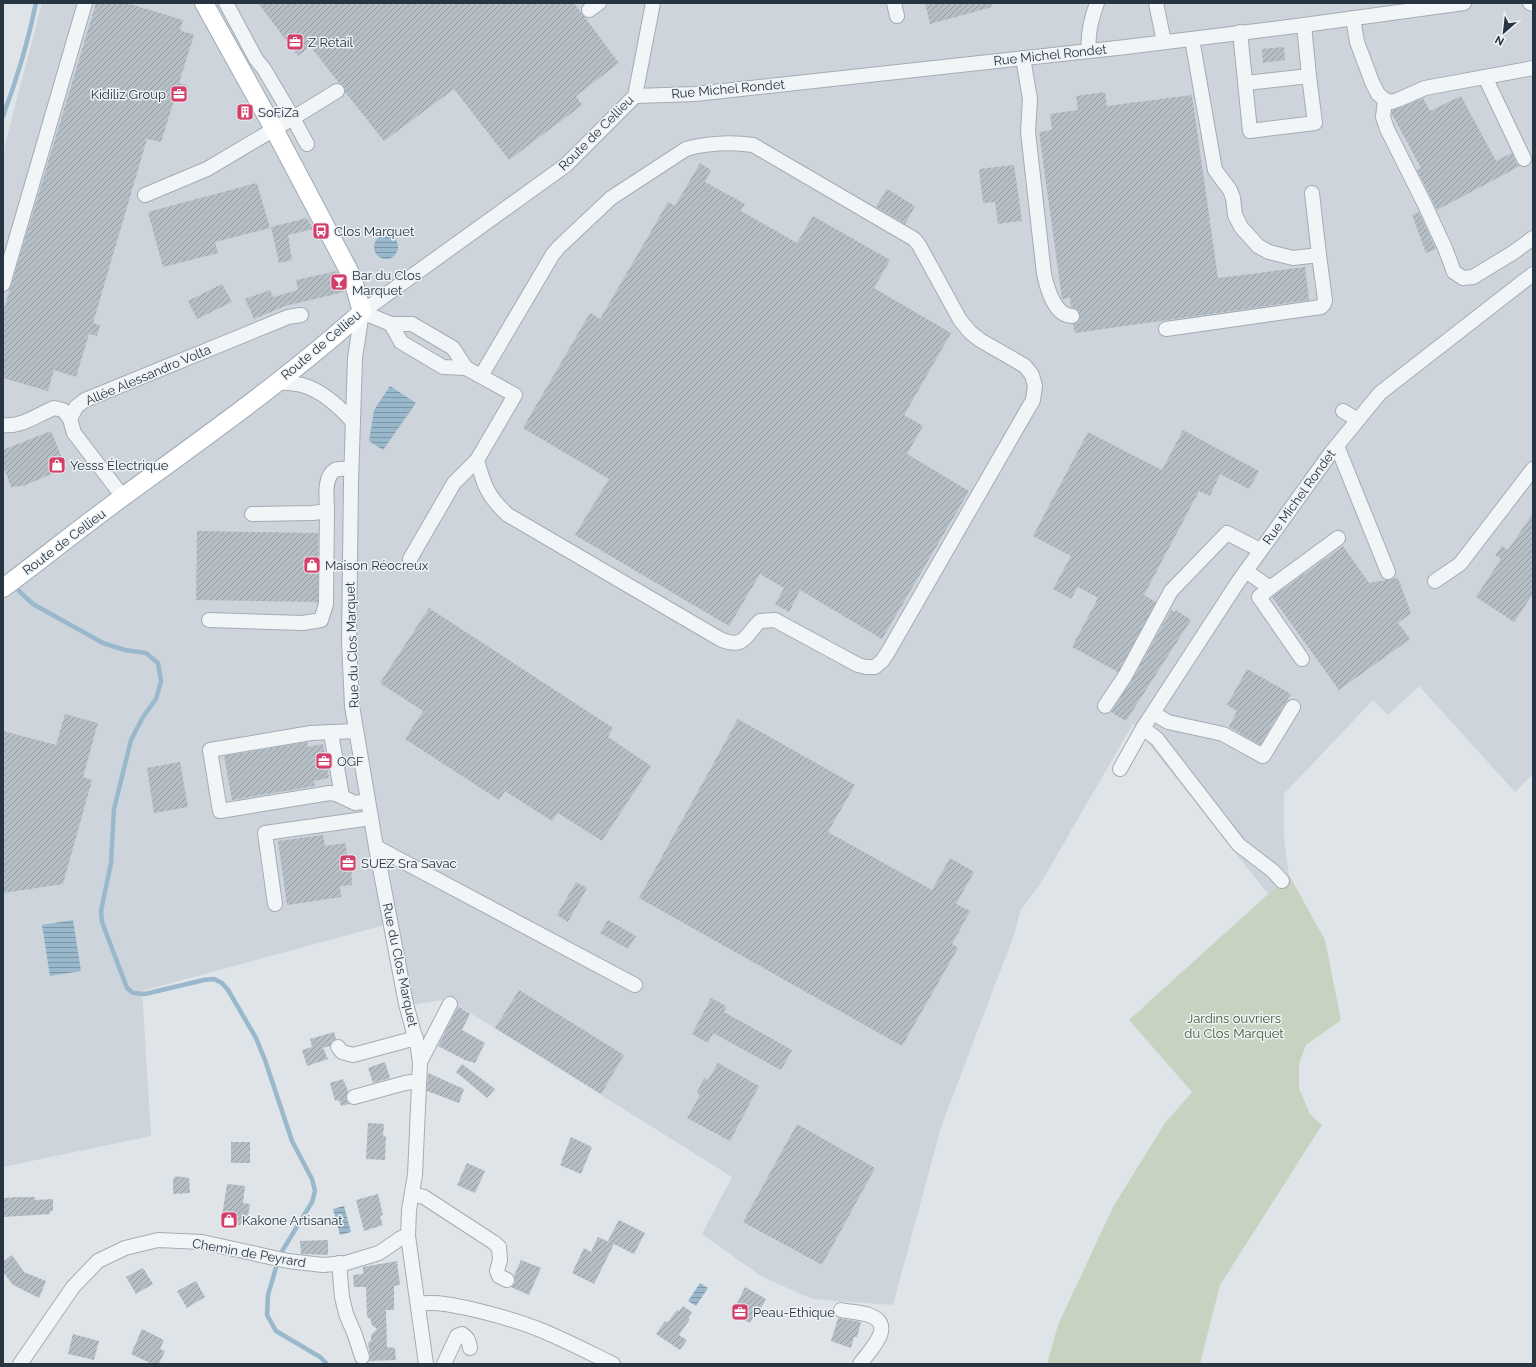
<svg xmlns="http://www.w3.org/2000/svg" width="1536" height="1367" font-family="Raleway,sans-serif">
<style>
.built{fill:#cdd4db}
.green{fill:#c7d3c0}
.water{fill:url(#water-rules)}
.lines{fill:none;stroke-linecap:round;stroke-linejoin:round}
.stream{stroke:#99b8cb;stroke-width:4.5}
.building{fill:url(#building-hatch)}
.minor-casing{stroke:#a4acb3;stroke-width:16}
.major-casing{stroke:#9eaab5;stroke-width:20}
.minor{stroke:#f2f5f7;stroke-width:14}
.major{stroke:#fff;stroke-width:18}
.labels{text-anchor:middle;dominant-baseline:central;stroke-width:3;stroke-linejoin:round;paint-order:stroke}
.poi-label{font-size:13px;fill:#273441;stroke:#eff3f6;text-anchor:start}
.street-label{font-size:13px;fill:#273441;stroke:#eff3f6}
.park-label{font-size:13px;fill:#415d34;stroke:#eff3f6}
</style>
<defs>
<pattern id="water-rules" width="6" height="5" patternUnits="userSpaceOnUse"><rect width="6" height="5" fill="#99b8cb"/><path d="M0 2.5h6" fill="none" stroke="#7d96a6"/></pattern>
<pattern id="building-hatch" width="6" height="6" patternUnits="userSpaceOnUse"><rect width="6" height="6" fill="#b6bec6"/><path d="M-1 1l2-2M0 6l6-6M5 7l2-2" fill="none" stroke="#949ba2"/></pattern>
</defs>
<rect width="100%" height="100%" fill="#dfe4e9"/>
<path class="built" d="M42,3H1533V774L1515,792L1419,686L1388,715L1373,700L1284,794V838L1289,875L1268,894L1133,724L1039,886L1021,909L1014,935L941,1127L893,1305L812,1299L761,1276L702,1234L732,1177L448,999L412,1005L396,922L142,991L151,1136L3,1167V152Z"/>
<path class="green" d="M1289,875L1325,940L1341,1020L1306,1045L1299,1064V1088L1310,1114L1322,1125L1220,1285L1200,1364H1047L1058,1325L1113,1207L1165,1123L1192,1092L1129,1020Z"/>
<g class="water">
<circle cx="386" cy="247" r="12"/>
<path d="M390,386L416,403L383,450L369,441L374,410Z"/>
<path d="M73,920L81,971L50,976L42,925Z"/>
<path d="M344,1206L351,1232L340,1235L333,1209Z"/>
<path d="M700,1283L708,1288L696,1306L688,1301Z"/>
</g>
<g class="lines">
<g class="stream">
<path d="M3,116C17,79 28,42 36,3"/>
<path d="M19,591L33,604L103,643L125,650L146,653L158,663L161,681L156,699L143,717L131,740L114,809L111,863L101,911L102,922L127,988L133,993L145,994L204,980L214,979L222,983L228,990L256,1038L265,1060L292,1141L312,1179L315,1191L312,1202L281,1253"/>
<path d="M277,1264L268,1295L267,1315L276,1331L320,1357L327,1364"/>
</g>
</g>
<g class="building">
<path d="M96,3H127L183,20L180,30L194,35L179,83L188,86L183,102L174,100L161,142L147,139L93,323L100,325L97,336L89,334L76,377L54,370L48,391L3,378V312Z"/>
<path d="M258,3H574L619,63L576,96L582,105L509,160L454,89L384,141L345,92L344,86L339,83L310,46L298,56Z"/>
<path d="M925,3H991L992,7L930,24Z"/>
<path d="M1284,47L1285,60L1263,63L1262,49Z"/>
<path d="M1105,92L1107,106L1192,95L1218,278L1305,267L1309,300L1075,333L1073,324L1079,321L1080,314L1077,309L1071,307L1070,298L1062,299L1039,132L1052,130L1050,114L1078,110L1076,96Z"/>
<path d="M1461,96L1496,161L1512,153L1516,163L1520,166L1437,210L1417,170L1421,168L1392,114V111L1423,98L1430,111Z"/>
<path d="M700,163L711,170L705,182L745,204L741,211L797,243L813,216L890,260L874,288L951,333L904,415L923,426L907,454L969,491L882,639L800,590L789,612L775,604L784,588L760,574L729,626L575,535L609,479L523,428L590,313L600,319L668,202L675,206Z"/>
<path d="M1014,165L1022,221L998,224L995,202L983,203L979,169Z"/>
<path d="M257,183L270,228L215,242L218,253L163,267L148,212Z"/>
<path d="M887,189L915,206L905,224L876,207Z"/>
<path d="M1419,212L1436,249L1426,253L1412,215Z"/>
<path d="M307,218L313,229L288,235L292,260L279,263L271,227Z"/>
<path d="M337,271L342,283L344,292L285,306L254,319L245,299L270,290L273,297L298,290L296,280Z"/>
<path d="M222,284L232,302L197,319L188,301Z"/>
<path d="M1183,430L1259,471L1249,489L1220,474L1210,496L1199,491L1144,595L1156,602L1118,672L1072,647L1098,598L1078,587L1071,599L1053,589L1071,556L1033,536L1088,432L1162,470Z"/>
<path d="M51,431L66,468L23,486L11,487L3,466V450Z"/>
<path d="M1533,513V594L1514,622L1476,597L1501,559L1495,555L1502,546L1508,550Z"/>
<path d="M197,531L318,533V602L196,600Z"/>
<path d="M1343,546L1369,583L1398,578L1411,613L1398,623L1410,639L1339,690L1272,597Z"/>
<path d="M429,608L613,728L608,737L651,766L602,841L558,813L552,821L505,791L499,800L405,739L423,711L380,683Z"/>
<path d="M1171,610L1175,612L1176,610L1191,620L1126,721L1111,712L1132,680Z"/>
<path d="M1247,669L1291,694L1260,745L1229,727L1237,711L1227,705Z"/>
<path d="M65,714L98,723L83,777L92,780L63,884L3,893V731L56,745Z"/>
<path d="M738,719L855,785L828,832L932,890L950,858L974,872L956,904L970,911L952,944L958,948L902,1046L639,898Z"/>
<path d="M307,742L308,747L323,744L329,778L314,781L315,786L232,800L224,756Z"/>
<path d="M180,762L188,807L154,813L147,768Z"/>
<path d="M323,835L325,846L345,843L347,854L351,861L352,885L340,886L341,897L287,905L278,841Z"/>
<path d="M576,882L587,888L568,922L557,915Z"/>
<path d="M608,920L636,936L628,949L600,933Z"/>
<path d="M519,990L624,1055L601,1094L495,1028Z"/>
<path d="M711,998L726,1006L724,1012L792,1050L781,1070L713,1033L708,1043L692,1034Z"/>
<path d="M458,1006L470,1014L462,1030L485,1043L475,1063L465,1060L438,1046Z"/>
<path d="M334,1032L336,1039L332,1041L330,1046L323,1048L328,1059L307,1066L302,1050L312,1047L310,1039Z"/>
<path d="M385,1062L390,1078L373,1083L368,1068Z"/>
<path d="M718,1063L759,1086L730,1141L687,1118L700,1095L697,1092L704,1078L708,1080Z"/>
<path d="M462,1064L495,1089L487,1098L456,1072Z"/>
<path d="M428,1073L464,1089L459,1103L427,1091Z"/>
<path d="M343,1079L348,1091L346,1099L349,1104L341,1106L339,1100L335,1101L330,1083Z"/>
<path d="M368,1123L384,1124L383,1136H386L385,1160L366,1159Z"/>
<path d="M797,1124L875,1168L822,1265L743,1222Z"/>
<path d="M571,1137L592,1147L581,1174L560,1165Z"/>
<rect x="231" y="1142" width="19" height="21"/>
<path d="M467,1163L485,1171L475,1193L457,1185Z"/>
<path d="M175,1176L189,1178L190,1193L173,1194V1178H175Z"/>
<path d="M227,1184L245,1186L243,1203L250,1204L248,1217H245L240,1225L221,1222Z"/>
<path d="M378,1194L383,1215L380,1216L383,1225L364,1231L356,1200Z"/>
<path d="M16,1197H35V1200L53,1199V1211H50V1214L3,1217V1198Z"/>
<path d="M619,1220L645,1233L634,1254L608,1241Z"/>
<path d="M598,1237L614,1244L594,1284L572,1273L584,1248L591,1252Z"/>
<path d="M328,1240V1255L301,1254L300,1241Z"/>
<path d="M12,1255L24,1272L46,1281L39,1298L13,1285L3,1272V1262Z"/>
<path d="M521,1260L541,1268L529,1295L511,1287L515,1283L514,1276Z"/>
<path d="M397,1261L400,1285L394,1286V1310H386L387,1347L395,1348L396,1360L369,1361L370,1355L368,1343L371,1340V1335L377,1329L371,1324V1319L367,1317L366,1287H354L353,1275L363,1274V1267Z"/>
<path d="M143,1268L153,1284L136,1294L126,1277Z"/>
<path d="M196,1281L205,1297L187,1308L177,1291Z"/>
<path d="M745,1287L766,1299L758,1314L756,1312L750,1323L732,1314Z"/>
<path d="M683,1306L692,1312L688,1318L690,1319L679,1335L687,1340L680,1350L656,1334L665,1321L668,1322L677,1310L679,1311Z"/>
<path d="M838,1318L861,1322L857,1337H854L851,1348L831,1341Z"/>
<path d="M142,1329L164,1340L160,1349L165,1351L159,1364H152L131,1354Z"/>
<path d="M73,1334L99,1341L94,1360L68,1354Z"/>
</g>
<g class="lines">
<g class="minor-casing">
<g id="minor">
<path d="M894,3L897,16"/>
<path d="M1156,3L1164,42"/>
<path d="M1530,3L1533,4"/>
<path d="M589,10L599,3"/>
<path d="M1353,18L1357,42L1372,82L1378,94L1385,100L1392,102L1400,99L1425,88L1533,68"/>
<path d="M1304,25L1309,76"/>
<path d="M1240,32L1250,131L1315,123L1309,76L1246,83"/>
<path d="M1192,39L1215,170L1230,190L1233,198L1235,215L1241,227L1258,246L1269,252L1293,258L1319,255L1312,193"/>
<path d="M1089,51C1087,34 1091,19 1097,3"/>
<path d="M1023,58L1030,99L1028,132L1044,274C1047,288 1055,316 1072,316"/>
<path d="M1485,77L1524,159"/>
<path d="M635,96L695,94L1126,47L1304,25L1464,3"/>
<path d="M1385,100L1383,117L1387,129L1425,205L1445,248L1454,272L1463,278L1473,277L1514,252L1533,238"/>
<path d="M307,144L293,118L337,91"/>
<path d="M145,195L207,169L293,118L264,69L256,59L226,3"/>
<path d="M3,284L85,3"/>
<path d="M362,312L355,358L351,482L349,642L352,706L376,847L406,1004L418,1048L420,1063L415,1175L409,1210L408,1236L426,1364"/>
<path d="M362,312L566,165L635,96L653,3"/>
<path d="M362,312L391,324H412L453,348L466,368"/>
<path d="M391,324L401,342L443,367L466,368L515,395L477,460L454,483L410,559"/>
<path d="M1166,329L1321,307L1324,304L1325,300L1319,255"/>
<path d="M277,382C285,383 294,383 302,385C323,391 339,406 353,422"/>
<path d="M1343,411L1358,420"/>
<path d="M3,425C22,427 37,415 54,408L63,410L70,419"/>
<path d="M1337,446L1388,572"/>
<path d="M477,460C484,486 488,497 508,515L720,639C745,650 745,635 760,621L775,620L858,665L866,667H875L882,661L888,652L1033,400L1035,386L1032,375L1025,366L980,340L970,332L960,320L919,245L914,239L753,145C732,142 706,143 686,149L611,198L559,247L553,254L481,376"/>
<path d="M123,497L74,433L70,419L76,407L85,400L288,317L301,315"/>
<path d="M252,514L313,513L327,511C327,500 323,477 335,470C339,468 346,469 351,469"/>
<path d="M1246,571L1270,588L1338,538"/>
<path d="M1435,581L1460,564L1533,469"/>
<path d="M1270,588L1259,597L1302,659"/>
<path d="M209,620L303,623L321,620L326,604L327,511"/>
<path d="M1105,706L1125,676L1171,591L1227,533L1260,550"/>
<path d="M1153,713L1168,722L1223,734L1263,756L1265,753L1293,707"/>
<path d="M1143,728L1157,739L1235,840L1239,845L1273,871L1282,881"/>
<path d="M356,731L311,733L210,750L220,811L330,793L336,794L355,803L368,801"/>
<path d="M331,733L342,796"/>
<path d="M1120,769L1143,728L1238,582L1330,454L1380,393L1533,274"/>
<path d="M376,847L635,985"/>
<path d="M275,904L265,833L371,818"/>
<path d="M338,1047L342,1052L353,1055L416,1038"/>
<path d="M420,1062L450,1004"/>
<path d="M354,1097L405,1083L419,1081"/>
<path d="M412,1194L424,1197L493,1242L499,1247L500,1260L497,1271L499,1276L507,1280"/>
<path d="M339,1263L342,1297L346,1314L355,1335L362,1357"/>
<path d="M418,1304C435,1301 450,1305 467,1308C493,1314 519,1321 543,1331C567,1341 590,1353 613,1364"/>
<path d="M841,1310C850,1312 860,1312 869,1315C897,1325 870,1350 860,1364"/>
<path d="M20,1364L73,1287L98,1261L125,1248L158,1240L202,1242L288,1261L323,1265L346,1263L379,1253L401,1238L408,1236"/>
<path d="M444,1364L457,1336L462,1334C468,1338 469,1341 470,1348"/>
</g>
</g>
<g class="major-casing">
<path id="major" d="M3,588C43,558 83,526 124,496C205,437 287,379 362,312L355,287L349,271L274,129L204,3"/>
</g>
<use href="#minor" class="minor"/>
<use href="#major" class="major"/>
</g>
<defs>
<g id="office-square" transform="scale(0.9)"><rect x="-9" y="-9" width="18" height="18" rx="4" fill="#d33f69" stroke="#eff3f6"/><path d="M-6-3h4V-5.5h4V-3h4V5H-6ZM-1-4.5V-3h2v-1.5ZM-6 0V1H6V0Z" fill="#fff"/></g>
<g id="building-square" transform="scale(0.9)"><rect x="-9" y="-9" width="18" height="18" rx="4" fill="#d33f69" stroke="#eff3f6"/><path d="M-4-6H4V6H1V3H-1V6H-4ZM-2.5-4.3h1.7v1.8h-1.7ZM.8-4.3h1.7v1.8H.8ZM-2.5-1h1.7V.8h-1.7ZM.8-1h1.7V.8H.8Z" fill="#fff"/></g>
<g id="bus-square" transform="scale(0.9)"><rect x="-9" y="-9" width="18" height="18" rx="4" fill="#d33f69" stroke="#eff3f6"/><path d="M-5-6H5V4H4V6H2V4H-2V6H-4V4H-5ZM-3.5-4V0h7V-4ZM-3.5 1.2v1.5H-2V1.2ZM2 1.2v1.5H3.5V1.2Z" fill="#fff"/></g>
<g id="bar-square" transform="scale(0.9)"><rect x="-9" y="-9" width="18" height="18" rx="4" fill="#d33f69" stroke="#eff3f6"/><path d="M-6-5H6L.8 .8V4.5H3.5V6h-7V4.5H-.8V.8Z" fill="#fff"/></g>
<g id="shop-square" transform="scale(0.9)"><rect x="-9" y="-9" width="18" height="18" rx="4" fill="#d33f69" stroke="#eff3f6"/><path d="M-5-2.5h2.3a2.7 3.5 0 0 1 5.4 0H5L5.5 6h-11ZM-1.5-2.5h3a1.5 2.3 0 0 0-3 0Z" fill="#fff"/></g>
</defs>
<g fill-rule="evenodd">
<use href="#office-square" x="295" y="42"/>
<use href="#office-square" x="179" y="94"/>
<use href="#building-square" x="245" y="112"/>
<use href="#bus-square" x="321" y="231"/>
<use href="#bar-square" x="339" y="282"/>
<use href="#shop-square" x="57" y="465"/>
<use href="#shop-square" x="312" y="565"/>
<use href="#office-square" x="324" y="761"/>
<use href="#office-square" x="348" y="863"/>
<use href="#shop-square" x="229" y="1220"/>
<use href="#office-square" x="740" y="1312"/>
</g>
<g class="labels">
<g class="poi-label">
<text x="308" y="42">Z Retail</text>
<text x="166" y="94" text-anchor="end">Kidiliz Group</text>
<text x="258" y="112">SoFiZa</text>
<text x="334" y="231">Clos Marquet</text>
<text x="352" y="275">Bar du Clos<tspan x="352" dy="15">Marquet</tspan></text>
<text x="70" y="465">Yesss Électrique</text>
<text x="325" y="565">Maison Réocreux</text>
<text x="337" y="761">OGF</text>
<text x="361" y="863">SUEZ Sra Savac</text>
<text x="242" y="1220">Kakone Artisanat</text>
<text x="753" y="1312">Peau-Ethique</text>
</g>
<g class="street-label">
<text transform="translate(1050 55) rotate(-6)">Rue Michel Rondet</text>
<text transform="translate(728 89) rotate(-5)">Rue Michel Rondet</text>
<text transform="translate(596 133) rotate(-45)">Route de Cellieu</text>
<text transform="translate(321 345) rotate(-40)">Route de Cellieu</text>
<text transform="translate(148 375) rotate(-23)">Allée Alessandro Volta</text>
<text transform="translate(1299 497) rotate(-54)">Rue Michel Rondet</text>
<text transform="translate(64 542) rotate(-37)">Route de Cellieu</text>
<text transform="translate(352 645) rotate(-92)">Rue du Clos Marquet</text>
<text transform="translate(400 965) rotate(78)">Rue du Clos Marquet</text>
<text transform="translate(249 1253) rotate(10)">Chemin de Peyrard</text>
</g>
<g class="park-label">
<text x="1234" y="1018">Jardins ouvriers<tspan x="1234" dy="15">du Clos Marquet</tspan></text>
</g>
</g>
<rect width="1536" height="1367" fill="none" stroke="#273441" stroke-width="8"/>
<g transform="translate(1504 32) rotate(208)" stroke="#eff3f6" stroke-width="3" paint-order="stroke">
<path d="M0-3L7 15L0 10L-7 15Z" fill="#273441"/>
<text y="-6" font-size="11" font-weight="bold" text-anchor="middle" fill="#273441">N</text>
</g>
</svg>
